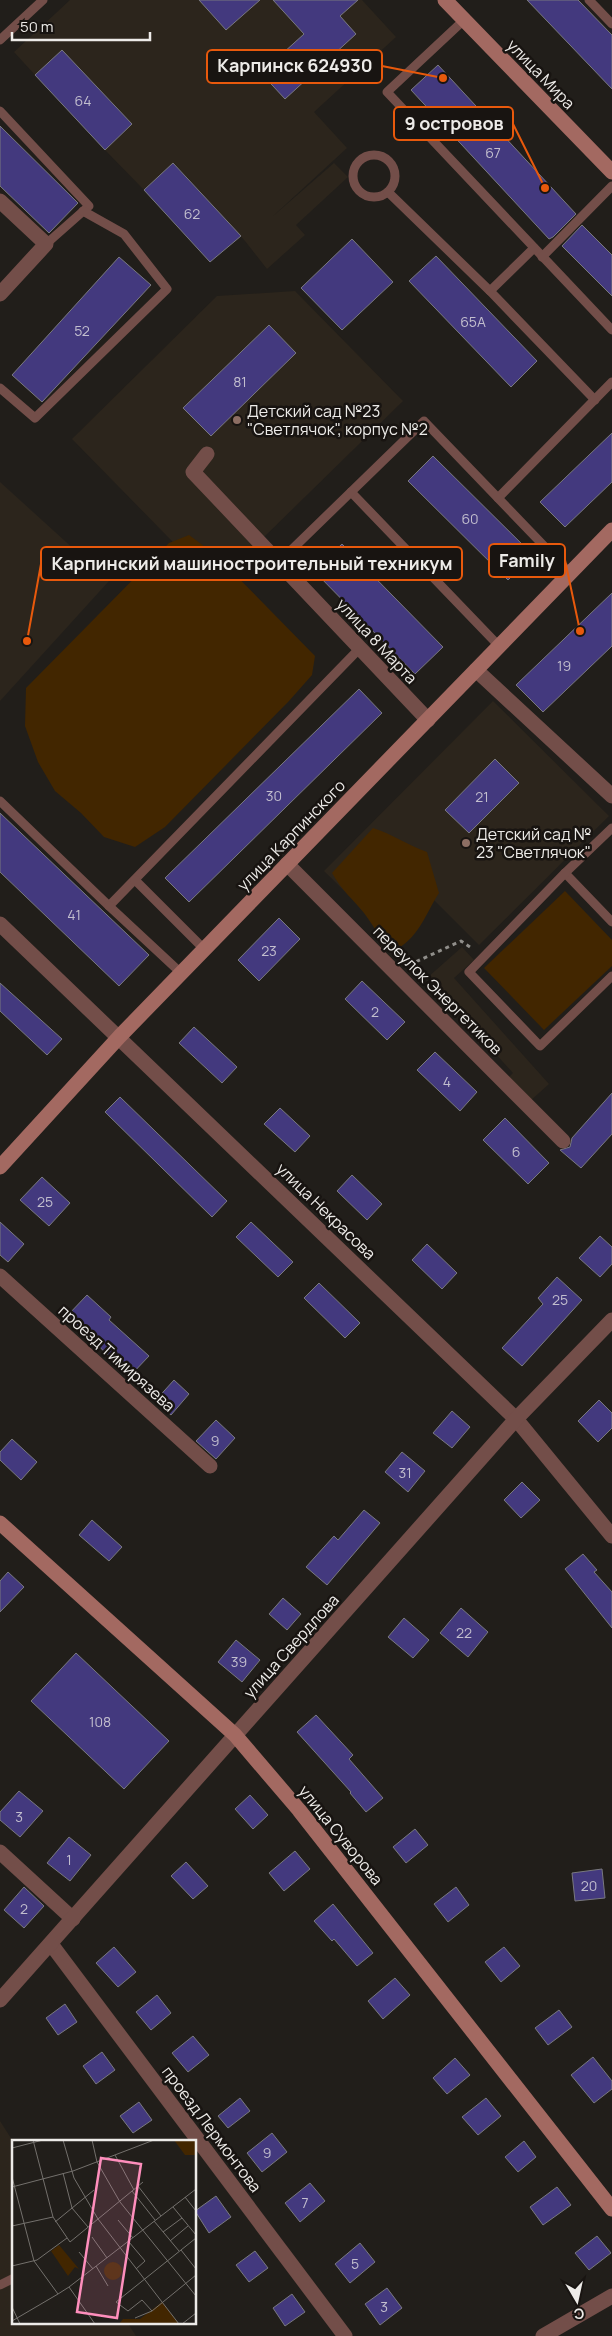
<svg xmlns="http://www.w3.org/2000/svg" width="612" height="2336" font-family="Manrope,sans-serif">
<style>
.built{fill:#2c251c}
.green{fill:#422600}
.building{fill:#43397e;stroke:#79797f}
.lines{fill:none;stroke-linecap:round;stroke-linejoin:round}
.path{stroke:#908e8a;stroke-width:3;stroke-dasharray:4 4;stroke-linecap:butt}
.lane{stroke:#734e49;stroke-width:9}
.street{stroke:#734e49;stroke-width:15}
.secondary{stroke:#a36961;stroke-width:15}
.education-dot{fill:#8d6e63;stroke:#181411;stroke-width:2}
.labels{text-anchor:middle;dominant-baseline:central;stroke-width:5;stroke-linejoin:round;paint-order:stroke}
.number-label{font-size:14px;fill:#c2bece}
.street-label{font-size:16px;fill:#edebe8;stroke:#181411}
.poi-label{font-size:16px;fill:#edebe8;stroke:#181411;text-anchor:start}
.inset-road{fill:none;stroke:#73706c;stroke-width:1}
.view{fill:#fe8ebc;fill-opacity:0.15;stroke:#fe8ebc;stroke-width:2.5}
.inset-edge{fill:none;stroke:#edebe8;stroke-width:2.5}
.leader{fill:none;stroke:#e8590c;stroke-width:2}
.callout-dot{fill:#e8590c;stroke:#181411;stroke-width:2}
.callout{fill:#181411;stroke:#e8590c;stroke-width:2}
.callout-label{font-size:18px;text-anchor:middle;font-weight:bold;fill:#edebe8}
</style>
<rect width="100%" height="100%" fill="#211e1a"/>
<g class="built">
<path d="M70,0H362L396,37L314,112L347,148L272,217L334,163L348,177L296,225L305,235L267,269L245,241L174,163L144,190L105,150L132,124L62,50L35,75L14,52Z"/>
<path d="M295,291L403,401L215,585L72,439L217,296Z"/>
<path d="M0,482L109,581L0,701Z"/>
<path d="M493,701L609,816L479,945L434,900L394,940L324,871Z"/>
<path d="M462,947L474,960L454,978L549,1084L529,1102L508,1078L513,1073L427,978Z"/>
<path d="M0,2121L14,2143V2322H127L136,2336H0Z"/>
</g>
<g class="green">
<path d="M189,535L216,555L315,656L312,675L289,701L165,827L135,847L104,837L81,813L55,791L38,762L25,726L26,688L169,543Z"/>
<path d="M373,828C392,834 408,845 427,852L439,893C423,918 420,937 392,952C381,940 374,926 364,913C352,898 342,891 332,873Z"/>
<path d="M565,891L612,940V966L544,1030L484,968Z"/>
</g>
<g class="building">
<path d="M199,0H260L226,30Z"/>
<path d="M273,0H358L340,16L356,34L285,99L261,73L304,34Z"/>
<path d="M527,0H578L612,35V89Z"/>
<path d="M62,50L132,124L105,150L35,75Z"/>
<path d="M438,65L576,214L553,237L549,239L411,90Z"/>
<path d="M0,126L78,203L49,233L0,186Z"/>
<path d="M173,163L241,236L210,262L144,190Z"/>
<path d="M582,225L612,255V296L562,246Z"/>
<path d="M352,239L393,282L342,330L301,288Z"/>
<path d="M436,256L537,361L511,387L409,281Z"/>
<path d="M119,257L151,285L42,402L12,375Z"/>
<path d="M269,325L296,353L211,436L183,408Z"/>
<path d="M612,433V482L565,527L540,502Z"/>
<path d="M433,456L533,555L508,580L408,481Z"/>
<path d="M342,544L443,647L415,674L314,571Z"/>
<path d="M612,593V646L543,712L516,685Z"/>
<path d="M359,689L382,713L189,902L165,878Z"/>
<path d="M495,759L519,783L469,833L445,810Z"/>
<path d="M0,813L149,955L119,986L0,872Z"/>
<path d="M279,918L300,939L259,981L238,960Z"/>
<path d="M362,981L405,1022L387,1040L345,999Z"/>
<path d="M0,983L62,1039L47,1055L0,1011Z"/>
<path d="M194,1027L237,1067L222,1083L179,1043Z"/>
<path d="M435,1052L477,1092L460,1111L417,1070Z"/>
<path d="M612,1093V1134L581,1168L560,1150L570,1147L572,1138Z"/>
<path d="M120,1097L227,1201L212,1217L105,1112Z"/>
<path d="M280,1108L310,1136L295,1152L264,1124Z"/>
<path d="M505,1118L549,1163L528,1184L483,1140Z"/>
<path d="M352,1175L382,1204L367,1220L337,1191Z"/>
<path d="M42,1177L70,1203L49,1226L20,1200Z"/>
<path d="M0,1222L24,1244L8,1262L0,1255Z"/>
<path d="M251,1222L293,1262L278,1277L236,1237Z"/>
<path d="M600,1236L612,1247V1264L600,1277L579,1258Z"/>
<path d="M427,1244L457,1273L442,1289L412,1260Z"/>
<path d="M557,1277L582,1300L522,1366L502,1348L543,1304L538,1298Z"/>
<path d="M319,1283L360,1323L345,1338L304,1298Z"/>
<path d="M87,1295L111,1317L109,1320L149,1356L130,1376L67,1316Z"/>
<path d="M174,1380L189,1394L171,1415L155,1401Z"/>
<path d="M599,1400L612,1413V1428L598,1442L578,1421Z"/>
<path d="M452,1411L470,1427L452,1448L433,1433Z"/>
<path d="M216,1420L235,1438L216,1459L196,1441Z"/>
<path d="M12,1439L37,1462L21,1480L0,1460V1452Z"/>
<path d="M402,1452L425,1471L408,1492L385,1472Z"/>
<path d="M522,1482L540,1500L521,1518L504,1500Z"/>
<path d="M364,1510L380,1523L327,1585L306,1567L334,1536L338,1540Z"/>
<path d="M92,1520L122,1547L109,1561L79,1535Z"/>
<path d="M583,1554L597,1570L594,1572L612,1592V1628L565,1569Z"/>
<path d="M8,1572L24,1587L0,1612V1581Z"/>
<path d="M283,1598L301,1614L287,1630L269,1614Z"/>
<path d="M461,1608L488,1632L468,1657L440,1633Z"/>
<path d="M404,1618L429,1640L413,1658L388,1637Z"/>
<path d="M236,1640L260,1660L242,1682L218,1662Z"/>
<path d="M76,1653L169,1741L124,1789L31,1701Z"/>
<path d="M316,1715L353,1755L349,1759L383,1798L366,1812L350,1793L351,1792L297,1732Z"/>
<path d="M19,1791L43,1811L20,1837L0,1820V1812Z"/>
<path d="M250,1795L268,1815L253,1829L235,1809Z"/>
<path d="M415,1829L428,1845L406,1863L393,1847Z"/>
<path d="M69,1837L91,1855L70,1881L47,1863Z"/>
<path d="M295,1851L310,1869L284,1891L269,1873Z"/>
<path d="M186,1862L208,1886L193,1899L171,1876Z"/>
<path d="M602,1869L605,1898L575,1901L572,1873Z"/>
<path d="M24,1887L44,1906L24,1928L4,1910Z"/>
<path d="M456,1887L469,1905L448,1922L434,1904Z"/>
<path d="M333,1904L373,1953L357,1966L334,1939L332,1941L314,1921Z"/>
<path d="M114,1947L136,1972L118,1987L96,1963Z"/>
<path d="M504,1947L520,1966L501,1982L485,1962Z"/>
<path d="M395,1978L410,1995L383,2019L368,2001Z"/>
<path d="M157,1995L171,2013L151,2030L136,2012Z"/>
<path d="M65,2004L77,2022L58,2035L46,2018Z"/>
<path d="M559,2010L572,2027L548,2045L535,2028Z"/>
<path d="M193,2036L209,2055L188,2072L172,2053Z"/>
<path d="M102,2052L115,2070L96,2084L83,2066Z"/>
<path d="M593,2057L612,2081V2089L594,2103L571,2075Z"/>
<path d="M455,2058L470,2075L447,2094L433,2078Z"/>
<path d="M240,2098L250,2111L228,2128L218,2116Z"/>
<path d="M486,2098L501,2116L478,2135L462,2117Z"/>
<path d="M139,2102L152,2120L133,2133L120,2116Z"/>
<path d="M272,2133L287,2152L262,2172L247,2153Z"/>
<path d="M524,2141L536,2157L518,2172L505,2157Z"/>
<path d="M310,2183L325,2201L300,2222L285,2203Z"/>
<path d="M557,2187L571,2205L543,2225L530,2207Z"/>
<path d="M216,2196L231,2217L209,2233L195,2211Z"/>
<path d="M597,2236L611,2253L589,2270L575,2253Z"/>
<path d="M360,2243L375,2262L350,2283L335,2264Z"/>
<path d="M255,2251L268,2268L249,2282L236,2265Z"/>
<path d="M387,2288L402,2308L380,2325L365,2304Z"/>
<path d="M292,2294L305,2312L285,2326L273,2308Z"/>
</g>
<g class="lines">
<path class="path" d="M409,965L461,941L473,949"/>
<g class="lane">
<path d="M589,0L612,24"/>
<path d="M464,20L387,92L612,330"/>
<path d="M0,40L43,0"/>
<path d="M0,111L89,206L46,244"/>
<circle cx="374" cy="176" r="21"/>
<path d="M388,192L490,291"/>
<path d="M534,248L490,291L595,400"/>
<path d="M542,257L612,186"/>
<path d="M0,388L35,418L167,289L124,234L83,211"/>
<path d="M351,492L499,646"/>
<path d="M498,498L612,382"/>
<path d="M279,562L424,421L570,573"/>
<path d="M0,801L109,906L360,648"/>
<path d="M612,828L565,873L612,922"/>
<path d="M565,873L469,972L540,1046L612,976"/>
<path d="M135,880L204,949"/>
<path d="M109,906L181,973"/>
<path d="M0,2285L14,2278"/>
</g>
<g class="street">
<path d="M0,201L46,244L0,294"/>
<path d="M207,454L193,472L428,720"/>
<path d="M476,670L612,796"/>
<path d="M287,864L563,1141"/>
<path d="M0,924L516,1419L612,1536"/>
<path d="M0,1276L210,1466"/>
<path d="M0,1852L73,1919"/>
<path d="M51,1944L345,2336"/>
<path d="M0,2000L516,1419L612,1320"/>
<path d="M543,2336L612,2296"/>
</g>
<g class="secondary">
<path d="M445,0L612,172"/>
<path d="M0,1167L120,1036L612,530"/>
<path d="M0,1523L235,1735L299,1810L612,2209"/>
</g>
</g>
<g class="education-dot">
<circle cx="237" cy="420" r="5"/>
<circle cx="466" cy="843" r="5"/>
</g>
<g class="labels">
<g class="number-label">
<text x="83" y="100">64</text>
<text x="493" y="152">67</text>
<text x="192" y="213">62</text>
<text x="473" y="321">65А</text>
<text x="82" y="330">52</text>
<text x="240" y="381">81</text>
<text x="470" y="518">60</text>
<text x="564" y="665">19</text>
<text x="274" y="795">30</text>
<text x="482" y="796">21</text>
<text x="74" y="914">41</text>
<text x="269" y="950">23</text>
<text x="375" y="1011">2</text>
<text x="447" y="1081">4</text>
<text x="516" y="1151">6</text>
<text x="45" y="1201">25</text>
<text x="560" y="1299">25</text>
<text x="215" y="1440">9</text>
<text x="405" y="1472">31</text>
<text x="464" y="1632">22</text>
<text x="239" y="1661">39</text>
<text x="100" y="1721">108</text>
<text x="19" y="1816">3</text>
<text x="69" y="1859">1</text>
<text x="589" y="1885">20</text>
<text x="24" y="1908">2</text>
<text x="267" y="2152">9</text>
<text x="305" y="2202">7</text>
<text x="355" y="2263">5</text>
<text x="384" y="2306">3</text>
</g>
<g class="street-label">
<text transform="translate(541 74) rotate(46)">улица Мира</text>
<text transform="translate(377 641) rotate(47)">улица 8 Марта</text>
<text transform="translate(291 835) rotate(-46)">улица Карпинского</text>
<text transform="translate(438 990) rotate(45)">переулок Энергетиков</text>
<text transform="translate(326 1211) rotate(44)">улица Некрасова</text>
<text transform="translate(117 1358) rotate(42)">проезд Тимирязева</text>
<text transform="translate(291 1646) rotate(-48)">улица Свердлова</text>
<text transform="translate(341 1835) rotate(51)">улица Суворова</text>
<text transform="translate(212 2129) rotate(53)">проезд Лермонтова</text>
</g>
<g class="poi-label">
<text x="247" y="411">Детский сад №23<tspan x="247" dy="18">"Светлячок", корпус №2</tspan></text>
<text x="476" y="834">Детский сад №<tspan x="476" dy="18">23 "Светлячок"</tspan></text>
</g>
</g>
<g transform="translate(12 2140)">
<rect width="184" height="184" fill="#211e1a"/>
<path d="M162,0H184V15H173ZM47,105L67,129L63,127L56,136L39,111ZM92 131a9 9 0 1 1 18 0a9 9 0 1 1-18 0ZM150,162L167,184H107L111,179H128Z" fill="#422600"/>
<path class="inset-road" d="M21,0L41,77L58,102L131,42M51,0L62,38L86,79L167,184M80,0L85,22L108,62L184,156M0,8L31,0M103,15L122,50M51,33L60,68L76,87M0,37L22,121L46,154L57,147L83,184M126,46L149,76M0,47L61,31L142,0M120,51L143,80M173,57L184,71M161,67L184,95M106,80L121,98M142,81L167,111M43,82L82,50M0,86L41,77M151,92L170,78M80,97L95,118M158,101L176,86M117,102L133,121L124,129M169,110L184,129M67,112L81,129M0,126L25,120L55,98M84,126L96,146M57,147L184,49M0,167L8,184M140,171L130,160L116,171L104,162L184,98M123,178L140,171L184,135M0,181L46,154M170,184L184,173"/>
<path class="view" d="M89,18L129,24L105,178L65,172Z"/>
<rect width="184" height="184" class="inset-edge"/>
</g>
<path class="leader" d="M443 78L382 66M545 188L513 124M580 631L565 560M27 641L41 564"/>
<g class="callout-dot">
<circle cx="443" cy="78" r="5"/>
<circle cx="545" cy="188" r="5"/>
<circle cx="580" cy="631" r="5"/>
<circle cx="27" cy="641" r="5"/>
</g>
<g class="callout">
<rect x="207" y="50" width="175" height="33" rx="5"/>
<rect x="394" y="107" width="119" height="33" rx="5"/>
<rect x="489" y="544" width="76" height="33" rx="5"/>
<rect x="41" y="547" width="421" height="33" rx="5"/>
</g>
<g class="callout-label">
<text x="295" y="72">Карпинск 624930</text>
<text x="454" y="130">9 островов</text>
<text x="527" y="567">Family</text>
<text x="252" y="570">Карпинский машиностроительный техникум</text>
</g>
<g transform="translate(577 2301) rotate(171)" stroke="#181411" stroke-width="4" paint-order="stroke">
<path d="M0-4L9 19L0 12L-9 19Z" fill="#edebe8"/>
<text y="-8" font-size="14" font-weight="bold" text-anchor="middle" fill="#edebe8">С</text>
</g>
<path d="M12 32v8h138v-8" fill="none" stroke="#edebe8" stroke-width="2.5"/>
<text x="20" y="32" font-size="15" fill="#edebe8" stroke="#181411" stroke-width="4" paint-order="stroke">50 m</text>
</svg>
